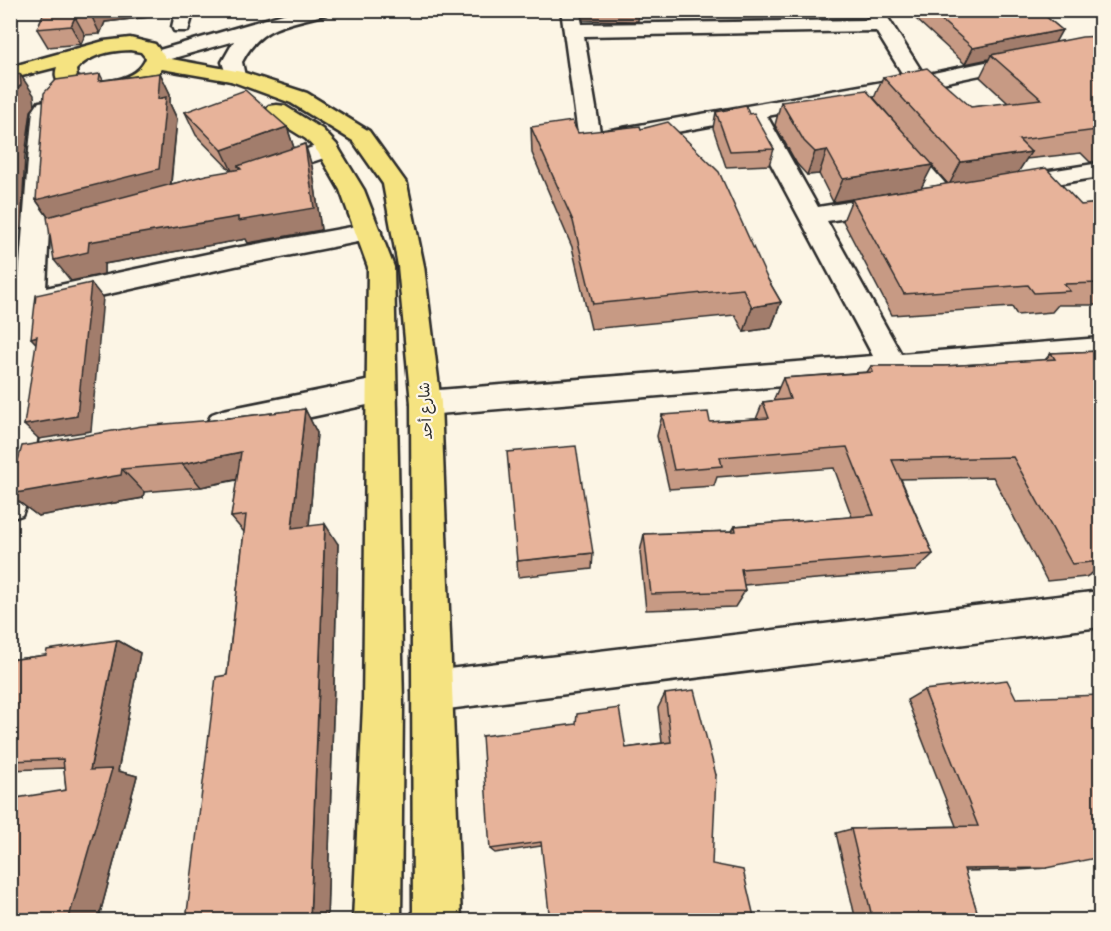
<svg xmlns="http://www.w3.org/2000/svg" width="1111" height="931" font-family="Delius,'Playpen Sans Arabic',sans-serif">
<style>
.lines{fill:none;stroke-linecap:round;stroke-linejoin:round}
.minor-casing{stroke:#2b2b2b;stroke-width:5}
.major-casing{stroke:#2b2b2b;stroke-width:5}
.minor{fill:#fcf5e5;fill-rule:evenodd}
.major{fill:#f5e381;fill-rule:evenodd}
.wall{fill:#c79a84;stroke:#2b2b2b;stroke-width:1.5;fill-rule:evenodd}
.shaded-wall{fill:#a27d6c;stroke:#2b2b2b;stroke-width:1.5}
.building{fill:#e7b39a;stroke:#2b2b2b;stroke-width:1.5}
.labels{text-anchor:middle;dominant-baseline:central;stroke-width:4.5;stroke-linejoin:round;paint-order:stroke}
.street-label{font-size:15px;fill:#2b2b2b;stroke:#fcf5e5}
</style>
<rect width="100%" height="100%" fill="#fcf5e5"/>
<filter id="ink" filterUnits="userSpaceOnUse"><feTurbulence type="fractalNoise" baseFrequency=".0167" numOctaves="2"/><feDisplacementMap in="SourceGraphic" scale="12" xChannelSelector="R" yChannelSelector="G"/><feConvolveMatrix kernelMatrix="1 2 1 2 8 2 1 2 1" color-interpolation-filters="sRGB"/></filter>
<g filter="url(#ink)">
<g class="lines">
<g class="minor-casing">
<g id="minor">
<path d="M176,10H194L188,31H174L172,27Z"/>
<path d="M297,10H328L326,14C288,25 261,24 242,62L245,76L242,80L235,82L228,80L222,62L234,41L156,63L149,61L146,57L149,53Z"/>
<path d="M561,10H579L582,24L870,20L864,10H883L924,75L1100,38V50L918,88L767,116L818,207L893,195L902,198L905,203L902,208L893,211L827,221L901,354L1100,338V360L426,415L415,412L411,403L415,394L426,391L873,356L747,119L590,148L582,146L579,141ZM876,31L905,78L600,132L584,36Z"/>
<path d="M47,101L55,102L58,107L55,111L46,288L235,248L368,224L377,226L381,232L377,238L368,240L235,266L50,307L46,305C44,360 42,415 33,469C30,485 29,500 22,515L10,519V396L28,160L33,111L39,102Z"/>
<path d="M898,137L906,139L951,190L954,195L951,200L942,203L933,200L890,149L887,144L890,139Z"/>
<path d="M328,142L336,144L339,149L336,154L267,177L259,175L255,170L259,165Z"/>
<path d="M1100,163V177L1012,191L1004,189L1000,184L1004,179L1012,177Z"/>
<path d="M381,378L392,382L396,390L392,398L381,402L223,436L212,432L207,423L212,414L223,410Z"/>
<path d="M1100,591V627L432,711L418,705L412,691L418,677L432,671Z"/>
</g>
</g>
<g class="major-casing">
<g id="major">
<path d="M130,38L155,44L166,58L242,72L307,93L369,131L407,184L424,266L441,403L461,920H413L411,403L398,266L383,184L353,141L291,103L231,81L162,69C155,77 148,82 139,86C121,93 45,103 57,67L10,79V67L104,41ZM130,50L141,52L146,58C138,81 98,87 77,77L76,70C90,54 110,51 130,50Z"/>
<path d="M277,105L285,106L322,129L336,144L364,190L394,267L403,705L401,920H353L363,705L368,267L340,190L318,152L306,139L269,116L266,111L269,106Z"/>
</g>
</g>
<use href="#minor" class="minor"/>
<use href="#major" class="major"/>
</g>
<g class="wall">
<path d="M45,10H151L149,17L105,22L100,34L85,35L81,44L48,47L37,29Z"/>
<path d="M581,10H639L638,21L583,20Z"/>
<path d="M684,10H764L685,12Z"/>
<path d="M919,10H1038L1062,30L1055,42L1101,36V161L1090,162L1081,153L1026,159L1017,173L1081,205L1101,203V305H1058L1052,312L1017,315L1012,307L892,315L843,221L852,199L833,202L819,174L807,175L797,164L775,125L781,102L903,132L874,98L883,77L971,107L1008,103L980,77L989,59L965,64L916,19ZM932,166L948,184L921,188Z"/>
<path d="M160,73L170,94V104L177,119L171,184L231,171L196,135L185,112L287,127L294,148L312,166L321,230L248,243L246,239L104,264V274L71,281L48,217L36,200L100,74L103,80Z"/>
<path d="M716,112L749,114L774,149L769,165L726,167L713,128Z"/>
<path d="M531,127L578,133L641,129L767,278L781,302L771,328L744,332L735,315L591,329L572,247L532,153Z"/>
<path d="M1101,351V568L1086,577L1047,581L993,477L901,479L933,554L915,571L744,585L745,591L735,607L646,610L640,552L644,534L732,531L735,526L852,517L834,468L717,477L714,486L669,489L657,436L662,415L710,422L756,419L763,402L773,401L783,378L867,372L871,366H945L1045,360L1051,353Z"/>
<path d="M305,409L317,433L309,526L338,544L327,921H186L227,675L244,532L231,517L237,480L201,487L144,492L143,498L38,516L10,495V489L213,420Z"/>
<path d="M593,553L592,569L518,577L517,561Z"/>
<path d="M117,640L140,653L118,771L137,776L98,921H10L66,790L64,768L10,770V660L46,655Z"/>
<path d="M924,690L1046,868L1020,870L964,871L980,921H856L836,833L851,829L956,826L907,700Z"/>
<path d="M665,694L716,775L541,846L495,853L490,849L626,748L662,743L658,708Z"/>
</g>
<g class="shaded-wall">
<path d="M93,10H151L149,17L105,22L100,34L91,15Z"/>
<path d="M75,17L85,35L81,44L71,26Z"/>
<path d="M1062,30L1053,46L991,55L989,59L965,64L973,48Z"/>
<path d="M160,73L170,94V104L177,119L170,190L51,221L36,200Z"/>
<path d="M20,74L34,95L35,106L31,111L25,156L21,229L10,233V127L17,89Z"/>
<path d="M287,127L295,151L238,166L240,170L233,173L222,150Z"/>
<path d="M305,144L312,166L321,230L248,243L246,239L104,264V274L71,281L54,260L89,242Z"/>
<path d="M827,150L819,174L807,175L815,152Z"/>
<path d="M1031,152L1017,174L949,185L961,162Z"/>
<path d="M933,165L921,188L833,202L843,179Z"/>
<path d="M91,283L103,298L91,431L39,439L24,425Z"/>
<path d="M781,302L771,328L744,332L752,307Z"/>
<path d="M37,336L45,353L31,338Z"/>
<path d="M305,409L317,433L307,549L292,528Z"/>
<path d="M241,452L258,475L201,487L182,464Z"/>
<path d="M122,469L144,492L143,498L38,516L10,495V494Z"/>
<path d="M325,524L338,544L327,921H310Z"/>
<path d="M117,640L140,653L118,771L137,776L98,921H68L90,770Z"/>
</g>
<g class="building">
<path d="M45,10H93L91,15L75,17L71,26L37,29Z"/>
<path d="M930,10H1038L1062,30L973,48Z"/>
<path d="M1101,36V134L1097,130L1019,140L1031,152L961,162L883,77L927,68L971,107L1041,99L991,55L1082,37Z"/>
<path d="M160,73L158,99L166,97L159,169L36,200L44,93L56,80L100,74L99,81Z"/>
<path d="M20,74L21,85L17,89L10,127V76Z"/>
<path d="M245,90L287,127L222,150L185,112Z"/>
<path d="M866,90L933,165L843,179L827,150L815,152L804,141L781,102Z"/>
<path d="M746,106L749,114L754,113L774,149L730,151L716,112Z"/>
<path d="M572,121L578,133L640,126L641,129L668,122L719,172L767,278L781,302L752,307L743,289L593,304L573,221L531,127Z"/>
<path d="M305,144L314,208L238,221V217L89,242L88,252L54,260L47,217L206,175L241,169L238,166Z"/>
<path d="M1046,168L1081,205L1101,203V283L1064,284L1070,291L1034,293L1028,285L904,294L852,199Z"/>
<path d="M91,283L77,416L24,425L37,336L31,338L36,295Z"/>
<path d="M1101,351V561L1072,564L1013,457L892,460L933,554L741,569L745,591L651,594L644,534L736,531L735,526L874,515L847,447L720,457L722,466L674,470L662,415L708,412L710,422L769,418L763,402L790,399L783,378L873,372L871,366H945L1055,359L1051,353Z"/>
<path d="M305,409L292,528L325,524L310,921H186L216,677L227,675L246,515L231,517L241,452L182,464L122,469L121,475L10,494V489L22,446L142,426L213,420Z"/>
<path d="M576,446L593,553L517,561L507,452Z"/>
<path d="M117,640L90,770L112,769L68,921H10V799L66,790L63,759L10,761V660L46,655L47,650Z"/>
<path d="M1007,680L1016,698L1101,695V857L1046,868L964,869L980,921H873L851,829L978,826L924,690Z"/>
<path d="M694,690L716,775L712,864L743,870L755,921H550L541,842L490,849L482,736L576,724L577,714L619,708L626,748L671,742L665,694Z"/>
</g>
</g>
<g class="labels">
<g class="street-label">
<text transform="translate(425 411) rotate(-93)">شارع أحد</text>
</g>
</g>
<rect width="1111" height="931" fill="none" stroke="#fcf5e5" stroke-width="36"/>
<rect x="18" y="18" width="1075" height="895" fill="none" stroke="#2b2b2b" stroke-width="2" filter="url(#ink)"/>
</svg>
